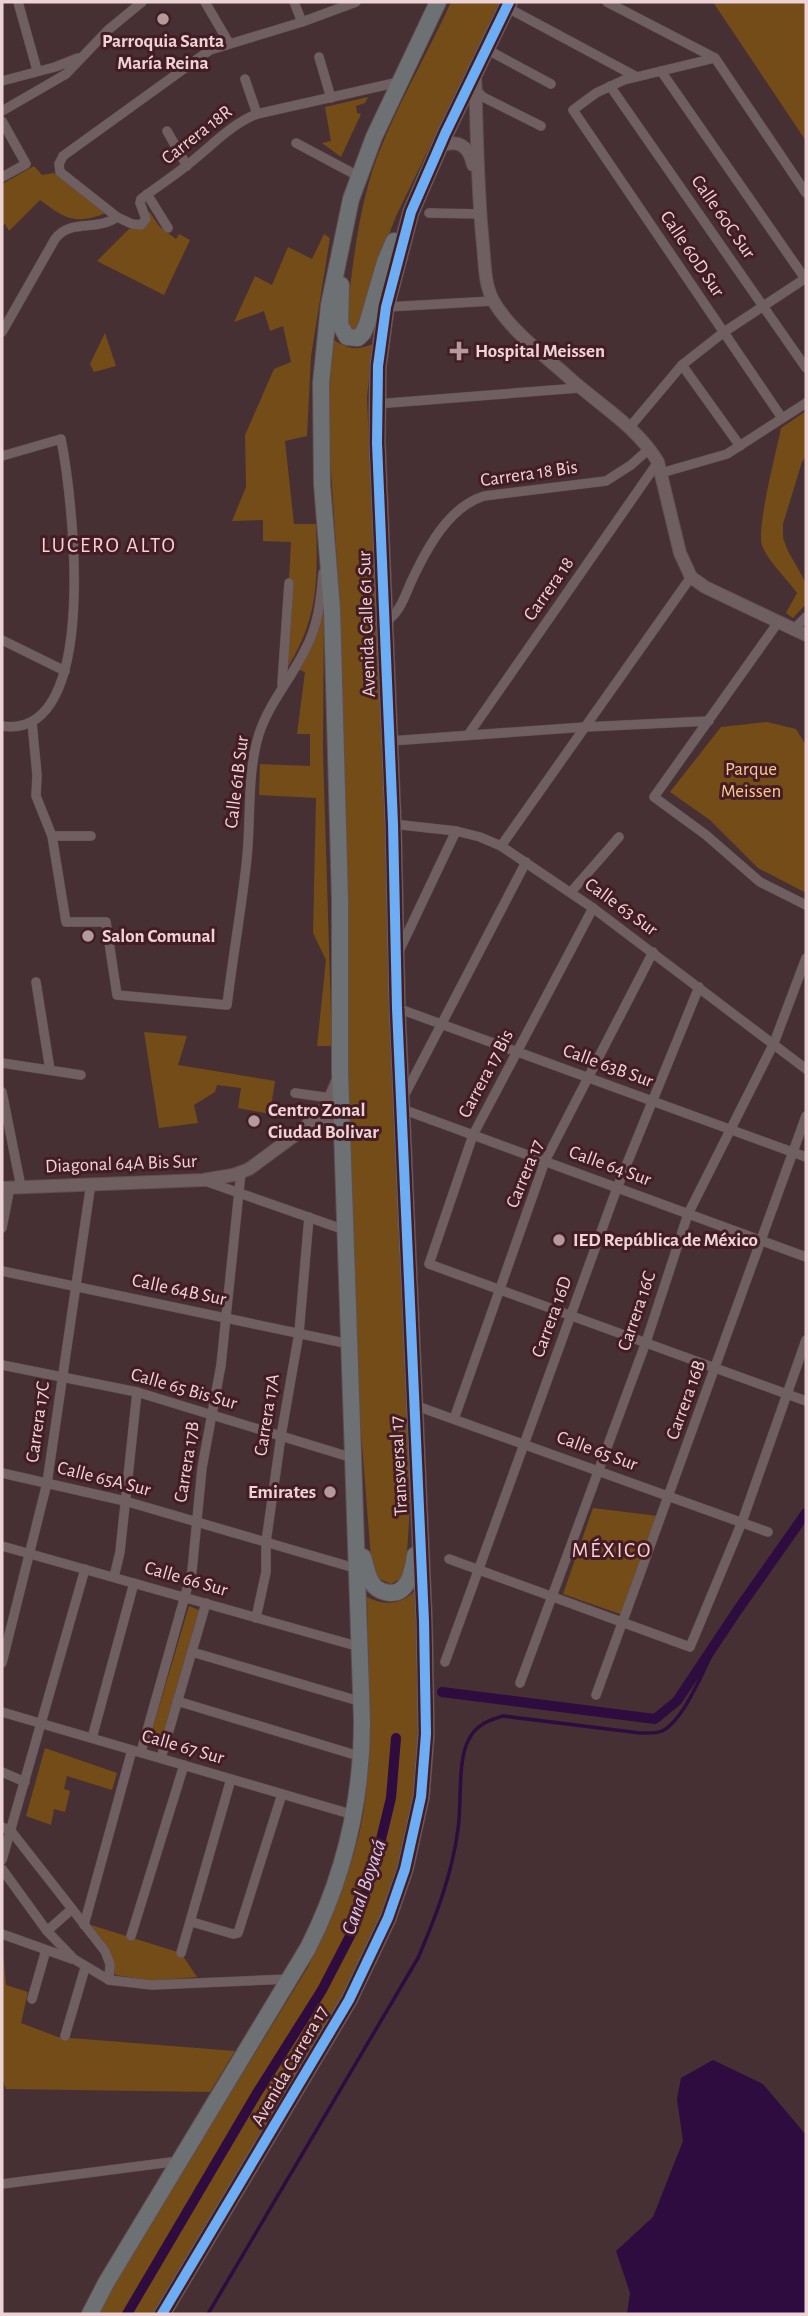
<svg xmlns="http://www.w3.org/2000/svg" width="808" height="2316" font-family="'Alegreya Sans',sans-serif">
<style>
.green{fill:#744c17}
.water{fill:#2f0c3f}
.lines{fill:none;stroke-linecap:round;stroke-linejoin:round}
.stream{stroke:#2f0c3f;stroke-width:3.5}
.canal{stroke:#2f0c3f;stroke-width:10}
.street-casing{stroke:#614e51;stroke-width:10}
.secondary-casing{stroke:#614e51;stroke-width:14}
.highway-casing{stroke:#614e51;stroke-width:18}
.street{stroke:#705f61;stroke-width:9}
.secondary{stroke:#705f61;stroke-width:12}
.highway{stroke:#6e7173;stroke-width:16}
.cycleway-casing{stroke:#441d24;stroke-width:15}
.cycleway{stroke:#6dadf4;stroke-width:10}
.poi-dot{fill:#b39a9d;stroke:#441d24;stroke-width:2.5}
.labels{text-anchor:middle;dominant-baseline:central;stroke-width:6;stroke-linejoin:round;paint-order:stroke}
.poi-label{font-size:19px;font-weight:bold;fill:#eed3d6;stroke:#441d24;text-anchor:start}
.street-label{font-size:19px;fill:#eed3d6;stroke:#441d24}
.park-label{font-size:19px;fill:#fac88e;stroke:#441d24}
.neighbourhood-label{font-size:21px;letter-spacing:2px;fill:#fad0d4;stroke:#441d24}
.water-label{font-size:21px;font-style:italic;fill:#dec6f0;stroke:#441d24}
</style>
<rect width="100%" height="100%" fill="#463034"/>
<g class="green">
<path d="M451,2H500L397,214L381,254L364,314L356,331H352L346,320C352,274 356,227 369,182C386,123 425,60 451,2Z"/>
<path d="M713,2H806V141Z"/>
<path d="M368,97L365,103L356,106L357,113L361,114L341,157L322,143L331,141L325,107Z"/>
<path d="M34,166L42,175L54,173L106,213C76,225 65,219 40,200L9,231L5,224L2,225V184Z"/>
<path d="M149,211L159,226L176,239L179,234L190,240L164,295L97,261L129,229L143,228L149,223Z"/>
<path d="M324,234L330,238L311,356L307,436L285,441L294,524H316C318,584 318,621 284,673L291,542L263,541V520L232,521L246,487L245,435L274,369L291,362L283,326L270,331L264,311L234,322L255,276L272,285L288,247L312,259Z"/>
<path d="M105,333L116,366L94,372L90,364Z"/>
<path d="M332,339C348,349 356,351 373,344L367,397L412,1493C407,1521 410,1552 402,1578L391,1584L375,1577L371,1558L358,1394L349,1120L346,805L339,592L328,426Z"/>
<path d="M806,411V456L802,462L783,524V538L788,551L806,583V604L793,618L786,613L797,593C788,580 766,559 762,545C756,529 777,449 781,428Z"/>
<path d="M324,599L323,751L332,1046H317L326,960L313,933L316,798L259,795L260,764L310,766V734H297L305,672L299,670L316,636Z"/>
<path d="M767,722L796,729L806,745V893L758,868L710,820L670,792L721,727Z"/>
<path d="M144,1032L187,1036L178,1065L275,1081L270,1114L238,1108L241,1088L217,1085L215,1092L194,1105L198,1123L159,1128Z"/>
<path d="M593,1508L658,1516L623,1615L563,1594Z"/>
<path d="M417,1589C418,1656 424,1726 415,1792C405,1858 382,1921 352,1980L156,2314H99L114,2283L308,1967C332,1915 358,1859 365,1801C373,1733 368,1664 367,1597C387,1607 402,1604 417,1589Z"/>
<path d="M189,1606L199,1610L159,1748L148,1744Z"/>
<path d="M45,1748L117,1773L112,1790L67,1776L64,1789L70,1791L65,1812L54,1809L51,1825L26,1816Z"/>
<path d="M91,1925L181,1953L197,1977L154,1981L115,1975L110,1950Z"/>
<path d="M2,1941L6,1985L28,1992L21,2023L58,2037L235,2051L210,2092L6,2089L2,2079Z"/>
</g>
<path class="water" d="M713,2060L763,2084L806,2135V2314H627L630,2293L616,2251L653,2217L683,2141L677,2099L681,2078Z"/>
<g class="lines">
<path class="stream" d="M208,2314L418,1958C436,1916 452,1875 458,1829C462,1804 457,1760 469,1739C476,1725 489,1720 503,1716L640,1733C648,1733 655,1734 662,1731C686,1719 706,1663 719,1639"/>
<g class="canal">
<path d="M442,1692L655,1719L677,1701L737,1611L806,1513"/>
<path d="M127,2314L257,2093L322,1990L351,1934L375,1864L391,1798L396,1738"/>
</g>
<g class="street-casing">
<g id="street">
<path d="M18,2L37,70"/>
<path d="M205,2L229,43"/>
<path d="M294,2L302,22"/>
<path d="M607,2L715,58L806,193"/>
<path d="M506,7L635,76"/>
<path d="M486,49L551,84"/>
<path d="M319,57L331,98"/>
<path d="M715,58L624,80L596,93L573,110L782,418"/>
<path d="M661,71L806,280"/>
<path d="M245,79L257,114"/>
<path d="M2,81L55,67L78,58"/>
<path d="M610,86L806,368"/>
<path d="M476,90L483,97L541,126"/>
<path d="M2,111L66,74L108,30L142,2"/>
<path d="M2,121L26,164L2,177"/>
<path d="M167,131L187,166"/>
<path d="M296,143L358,176"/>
<path d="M147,194L168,228"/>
<path d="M429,213L480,214"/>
<path d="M117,217L60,172L59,164L63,156L210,50L302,22L356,2"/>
<path d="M386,307L493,301"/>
<path d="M2,332L55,239C71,218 97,232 117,217L132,224L141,225L146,219L140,203L141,199C155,188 171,178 186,166C210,148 229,125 257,114L399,82"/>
<path d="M682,365L740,446"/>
<path d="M376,404L579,388"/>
<path d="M629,428L682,365L724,332L806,278"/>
<path d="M2,456L61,439C72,494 103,741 2,726"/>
<path d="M661,473L727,454L806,403"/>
<path d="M779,621L654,797L706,835L760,882L806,905"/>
<path d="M384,623C400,613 404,598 411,582C426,550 448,507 484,496L606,481L631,465L650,448"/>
<path d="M794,629L806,617"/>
<path d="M2,640L65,671"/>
<path d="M282,684L289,583"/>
<path d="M32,722L37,775L36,796L52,836L66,922H106L117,995L227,1005C233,955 242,906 247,857C251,817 247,772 259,734C269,703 291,679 305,650C318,626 321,600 323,573"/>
<path d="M468,735L658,462"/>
<path d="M390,741L585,727L709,721"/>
<path d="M393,824L456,831L480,837L501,846L593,908L806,1069"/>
<path d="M52,836H91"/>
<path d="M501,846L691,577"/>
<path d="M571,892L619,837"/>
<path d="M593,908L473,1135L429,1264L806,1401"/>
<path d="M400,949L456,831"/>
<path d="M36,982L50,1070"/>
<path d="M397,1008L806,1157"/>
<path d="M2,1063L81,1075"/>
<path d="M2,1092L21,1187"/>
<path d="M295,1093L331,1098"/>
<path d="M404,1096L526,862"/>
<path d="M402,1109L806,1257"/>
<path d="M205,1181L345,1230"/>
<path d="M2,1228L10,1187"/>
<path d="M2,1271L349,1344"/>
<path d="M2,1365L137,1392L353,1458"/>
<path d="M414,1405L768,1532"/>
<path d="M454,1419L545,1161L653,952"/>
<path d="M2,1473L125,1501L358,1569"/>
<path d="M2,1546L360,1647"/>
<path d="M449,1559L690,1647L742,1522L806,1340"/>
<path d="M114,1577L120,1552L137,1392"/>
<path d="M256,1618L266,1572V1542L281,1436L299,1333L309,1217"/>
<path d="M192,1652L362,1702"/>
<path d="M445,1662L617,1188L699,987"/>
<path d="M2,1663L47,1483L91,1183"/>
<path d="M520,1683L646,1342L688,1214L774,1043L806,958"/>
<path d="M596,1695L806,1116"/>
<path d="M177,1701L362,1757"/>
<path d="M2,1712L354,1815"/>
<path d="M92,1738L134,1583"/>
<path d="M141,1752L192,1571L202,1468L221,1365L241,1172"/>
<path d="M161,1758L206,1603"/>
<path d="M2,1772L25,1782"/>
<path d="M2,1827L11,1831L105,1951L110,1964L109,1980"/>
<path d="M2,1860L85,1569"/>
<path d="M2,1869L47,1931L74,1959L109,1980L152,1985L289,1979"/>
<path d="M192,1922L233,1934L238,1933L282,1794"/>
<path d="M84,1925L132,1750"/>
<path d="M47,1931L72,1909"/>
<path d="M2,1934L72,1959"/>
<path d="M131,1936L184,1765"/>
<path d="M181,1953L231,1779"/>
<path d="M32,1999L46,1950"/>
<path d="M65,2036L85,1968"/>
<path d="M2,2184L179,2161"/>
</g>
</g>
<g class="secondary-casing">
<g id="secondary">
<path d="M475,73C477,131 477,187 483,245C485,263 484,285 494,302C509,328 542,354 565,374C595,402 637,426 658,462L680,553L691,577L705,587L806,635"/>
<path d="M439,147C458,138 469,146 473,165"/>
<path d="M306,1128L325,1123L342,1131"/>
<path d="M2,1188L203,1180L233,1175L249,1169L302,1130L327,1106L338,1080"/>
</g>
</g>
<g class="highway-casing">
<g id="highway">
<path d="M341,285L340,325L347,337L358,338L363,333L367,324L385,262L394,241"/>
<path d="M363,1557C366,1565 367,1576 372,1583C374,1587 380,1591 385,1592C408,1598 413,1571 415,1555"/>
<path d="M90,2314L106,2283L308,1948C344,1877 362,1801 362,1721L340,1072V900L332,609L322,484L321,383L329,305L351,199L374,137L438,2"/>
<path d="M162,2314L349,2000L388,1918L405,1869L421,1797L426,1734L424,1621L397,1008L393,824L377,443L378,366L386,307L411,212L445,134L509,2"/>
</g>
</g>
<use href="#street" class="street"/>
<use href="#secondary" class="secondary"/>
<use href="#highway" class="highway"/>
<g class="cycleway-casing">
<path id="cycleway" d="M162,2314L349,2000L388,1918L405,1869L421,1797L426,1734L424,1621L397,1008L393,824L377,443L378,366L386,307L411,212L445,134L509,2"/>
</g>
<use href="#cycleway" class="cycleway"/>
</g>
<g class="poi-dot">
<circle cx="163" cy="19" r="7"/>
<path d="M455.5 340.5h7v7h7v7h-7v7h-7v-7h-7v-7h7z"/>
<circle cx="88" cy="936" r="7"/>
<circle cx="254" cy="1121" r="7"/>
<circle cx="559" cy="1240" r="7"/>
<circle cx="330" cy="1492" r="7"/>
</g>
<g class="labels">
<g class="poi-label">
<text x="163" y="41" text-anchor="middle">Parroquia Santa<tspan x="163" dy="22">María Reina</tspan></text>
<text x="475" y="351">Hospital Meissen</text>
<text x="102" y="936">Salon Comunal</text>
<text x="268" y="1110">Centro Zonal<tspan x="268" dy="22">Ciudad Bolivar</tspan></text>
<text x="573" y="1240">IED República de México</text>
<text x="316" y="1492" text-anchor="end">Emirates</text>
</g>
<g class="street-label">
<text transform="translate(197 135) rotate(-38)">Carrera 18R</text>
<text transform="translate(723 217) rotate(55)">Calle 60C Sur</text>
<text transform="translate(692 254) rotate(56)">Calle 60D Sur</text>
<text transform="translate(529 474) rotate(-8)">Carrera 18 Bis</text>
<text transform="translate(549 589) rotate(-55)">Carrera 18</text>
<text transform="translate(367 624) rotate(-92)">Avenida Calle 61 Sur</text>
<text transform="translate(237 782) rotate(-83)">Calle 61B Sur</text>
<text transform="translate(621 907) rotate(36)">Calle 63 Sur</text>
<text transform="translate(608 1066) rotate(20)">Calle 63B Sur</text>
<text transform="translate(486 1074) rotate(-62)">Carrera 17 Bis</text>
<text transform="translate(121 1164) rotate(-2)">Diagonal 64A Bis Sur</text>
<text transform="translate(610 1166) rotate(20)">Calle 64 Sur</text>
<text transform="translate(525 1174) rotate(-68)">Carrera 17</text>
<text transform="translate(179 1290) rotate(12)">Calle 64B Sur</text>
<text transform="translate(637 1311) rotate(-71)">Carrera 16C</text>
<text transform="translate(552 1317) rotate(-70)">Carrera 16D</text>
<text transform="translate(184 1389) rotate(16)">Calle 65 Bis Sur</text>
<text transform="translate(686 1400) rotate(-70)">Carrera 16B</text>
<text transform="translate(267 1415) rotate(-81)">Carrera 17A</text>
<text transform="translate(38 1422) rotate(-82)">Carrera 17C</text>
<text transform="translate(597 1451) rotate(20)">Calle 65 Sur</text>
<text transform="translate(187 1462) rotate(-81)">Carrera 17B</text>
<text transform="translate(399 1466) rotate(-93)">Transversal 17</text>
<text transform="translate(104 1479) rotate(14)">Calle 65A Sur</text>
<text transform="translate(186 1579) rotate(16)">Calle 66 Sur</text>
<text transform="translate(183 1747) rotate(16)">Calle 67 Sur</text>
<text transform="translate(290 2066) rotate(-60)">Avenida Carrera 17</text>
</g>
<g class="park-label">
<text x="751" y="769">Parque<tspan x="751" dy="22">Meissen</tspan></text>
</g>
<g class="neighbourhood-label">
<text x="109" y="545">LUCERO ALTO</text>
<text x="612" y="1550">MÉXICO</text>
</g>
<g class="water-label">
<text transform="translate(364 1887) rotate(-71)">Canal Boyacá</text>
</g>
</g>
<rect width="808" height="2316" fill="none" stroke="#eed3d6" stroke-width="7"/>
</svg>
